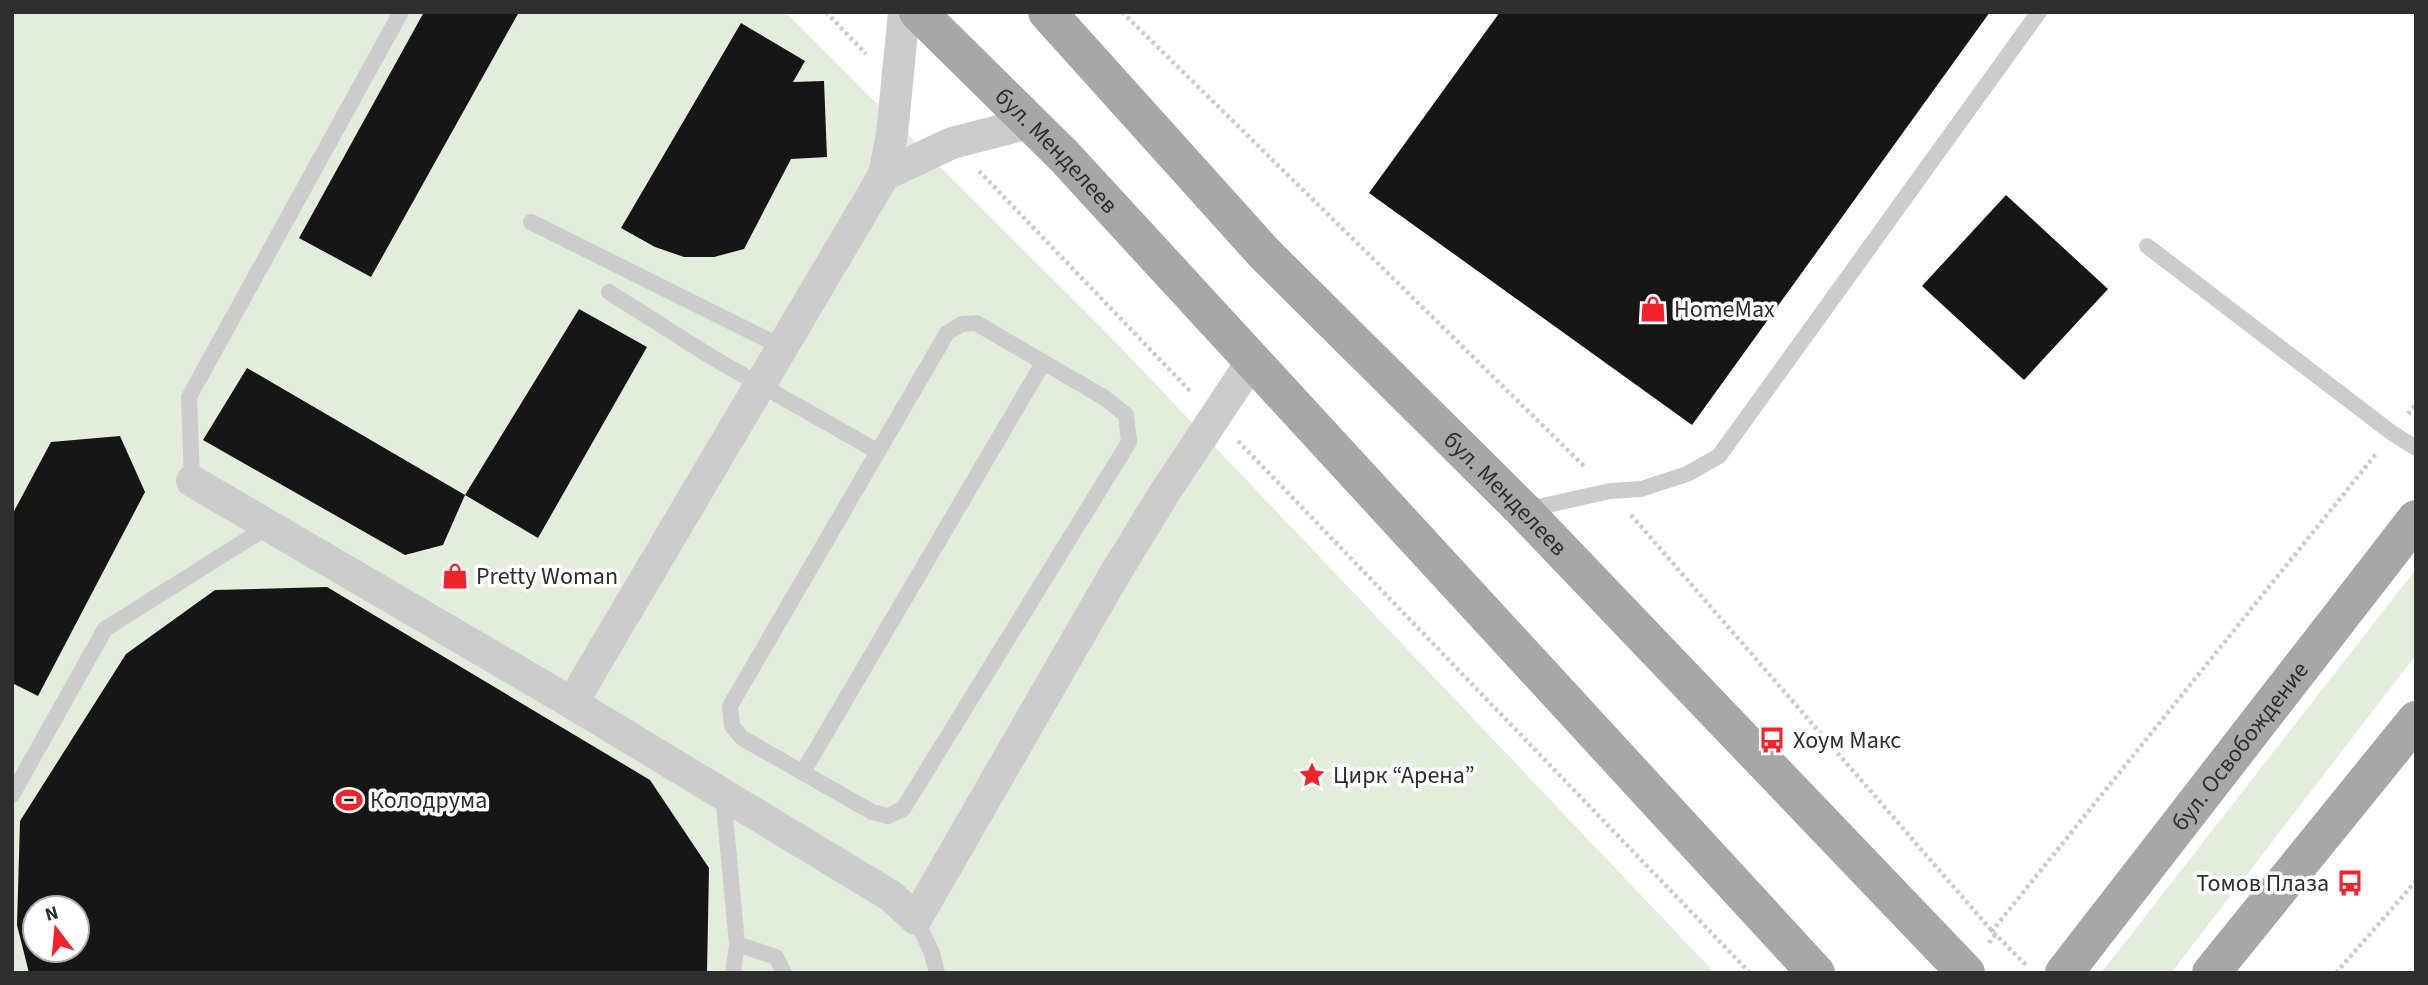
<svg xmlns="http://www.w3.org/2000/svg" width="2428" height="985" font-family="'Source Sans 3',sans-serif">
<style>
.green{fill:#e4eddb;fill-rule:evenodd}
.building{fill:#161616;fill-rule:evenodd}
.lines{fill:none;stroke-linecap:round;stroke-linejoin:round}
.path{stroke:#ccc;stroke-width:4.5;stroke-dasharray:3.5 3.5;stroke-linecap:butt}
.lane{stroke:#ccc;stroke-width:16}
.street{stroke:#ccc;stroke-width:32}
.primary{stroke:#a7a7a7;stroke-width:38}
.labels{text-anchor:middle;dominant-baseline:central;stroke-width:7;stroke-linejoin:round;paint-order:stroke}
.street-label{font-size:24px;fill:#2f2f2f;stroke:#fff}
.poi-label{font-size:24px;fill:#2f2f2f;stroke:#fff;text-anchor:start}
</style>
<rect width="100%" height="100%" fill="#fff"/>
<g class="green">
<path d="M12,12H785L1108,334L1715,973H12ZM35,908H77V950H35Z"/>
<path d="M2416,569V655L2171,973H2101Z"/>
</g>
<g class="building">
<path d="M424,12H519L371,277L299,238Z"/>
<path d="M1500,12H1990L1692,425L1369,193Z"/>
<path d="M741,23L805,61L793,82L824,81L827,157L791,159L744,249L714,257H684L655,247L621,228Z"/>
<path d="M2006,195L2108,289L2024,380L1922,286Z"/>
<path d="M579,309L647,347L538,538L465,495Z"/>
<path d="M247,368L465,495L443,545L405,555L203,440Z"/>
<path d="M120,436L145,492L38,696L12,683V515L51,442Z"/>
<path d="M327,587L650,780L709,868L707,973H29L17,925L20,821L126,654L215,590ZM35,908H77V950H35Z"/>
</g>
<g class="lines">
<g class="path">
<path d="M826,12L866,54"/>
<path d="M1122,12L1586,468"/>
<path d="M979,171L1191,392"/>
<path d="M2408,414L2416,404"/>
<path d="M1238,441L1750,973"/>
<path d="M1631,515L1992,931L2027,966"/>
<path d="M1989,943L1995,935L1992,931L2376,454"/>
<path d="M2336,973L2416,881"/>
</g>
<g class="lane">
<path d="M531,222L782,347"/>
<path d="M2147,246L2392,433L2416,448"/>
<path d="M609,292L713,358L877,451"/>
<path d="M976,323L1105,398L1126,415L1129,442L903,809L888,816L872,812L742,738L732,726L730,706L947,333L962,324Z"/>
<path d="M192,481L189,397L401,12"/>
<path d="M1525,510L1610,491L1641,489L1687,474L1719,456L2039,12"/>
<path d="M803,772L1043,363"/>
<path d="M723,794L737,944L733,973"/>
<path d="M12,795L105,629L269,526"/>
<path d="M916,919L932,953L937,973"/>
<path d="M737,944L776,957L784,973"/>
</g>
<g class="street">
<path d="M904,12L892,134L884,175L572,703L891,896L916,919L1113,577L1165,492L1252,361"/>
<path d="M884,175L952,143L1030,123"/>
<path d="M192,481L572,703"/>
</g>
<g class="primary">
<path id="s1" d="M918,12L1064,156L1816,973"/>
<path id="s2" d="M1047,12L1264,253L1524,511L1966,973"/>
<path id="s3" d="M2064,973L2416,519"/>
<path d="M2211,973L2416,720"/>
</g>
</g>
<defs>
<g id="shop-bare" transform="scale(2.1)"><path d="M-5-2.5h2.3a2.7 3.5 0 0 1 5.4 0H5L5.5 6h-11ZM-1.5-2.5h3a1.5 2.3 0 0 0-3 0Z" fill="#f3232c" stroke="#fff" stroke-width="2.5" paint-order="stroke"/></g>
<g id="bus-bare" transform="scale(2.1)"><path d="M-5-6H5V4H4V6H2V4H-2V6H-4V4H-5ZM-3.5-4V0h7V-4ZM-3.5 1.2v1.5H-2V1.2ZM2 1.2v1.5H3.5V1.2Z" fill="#f3232c" stroke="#fff" stroke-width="2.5" paint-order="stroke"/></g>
<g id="sight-bare" transform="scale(2.1)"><path d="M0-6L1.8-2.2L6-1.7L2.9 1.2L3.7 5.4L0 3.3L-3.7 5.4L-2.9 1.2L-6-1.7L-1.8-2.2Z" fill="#f3232c" stroke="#fff" stroke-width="2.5" paint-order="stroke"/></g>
<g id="stadium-bare" transform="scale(2.1)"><path d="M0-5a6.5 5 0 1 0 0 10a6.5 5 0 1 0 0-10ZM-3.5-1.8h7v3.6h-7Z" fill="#f3232c" stroke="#fff" stroke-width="2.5" paint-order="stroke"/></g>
</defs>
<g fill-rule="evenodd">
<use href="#shop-bare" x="1653" y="309"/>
<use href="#shop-bare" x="455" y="576"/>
<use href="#bus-bare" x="1772" y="740"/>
<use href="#sight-bare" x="1312" y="775"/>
<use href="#stadium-bare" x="349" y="800"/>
<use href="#bus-bare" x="2350" y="883"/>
</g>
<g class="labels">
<g class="street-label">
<text stroke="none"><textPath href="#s1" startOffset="196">бул. Менделеев</textPath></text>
<text stroke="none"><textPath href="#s2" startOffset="665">бул. Менделеев</textPath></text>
<text stroke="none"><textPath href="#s3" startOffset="287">бул. Освобождение</textPath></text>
</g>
<g class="poi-label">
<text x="1674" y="309">HomeMax</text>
<text x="476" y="576">Pretty Woman</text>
<text x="1793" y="740">Хоум Макс</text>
<text x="1333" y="775">Цирк “Арена”</text>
<text x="370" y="800">Колодрума</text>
<text x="2329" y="883" text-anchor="end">Томов Плаза</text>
</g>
</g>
<rect width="2428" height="985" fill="none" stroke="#2f2f2f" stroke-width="28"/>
<g transform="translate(56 929) rotate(344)"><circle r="33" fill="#ffffff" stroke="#acacac" stroke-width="2"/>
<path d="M0-5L12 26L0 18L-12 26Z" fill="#f3232c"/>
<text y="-10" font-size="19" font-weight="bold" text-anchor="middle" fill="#2f2f2f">N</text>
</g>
</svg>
